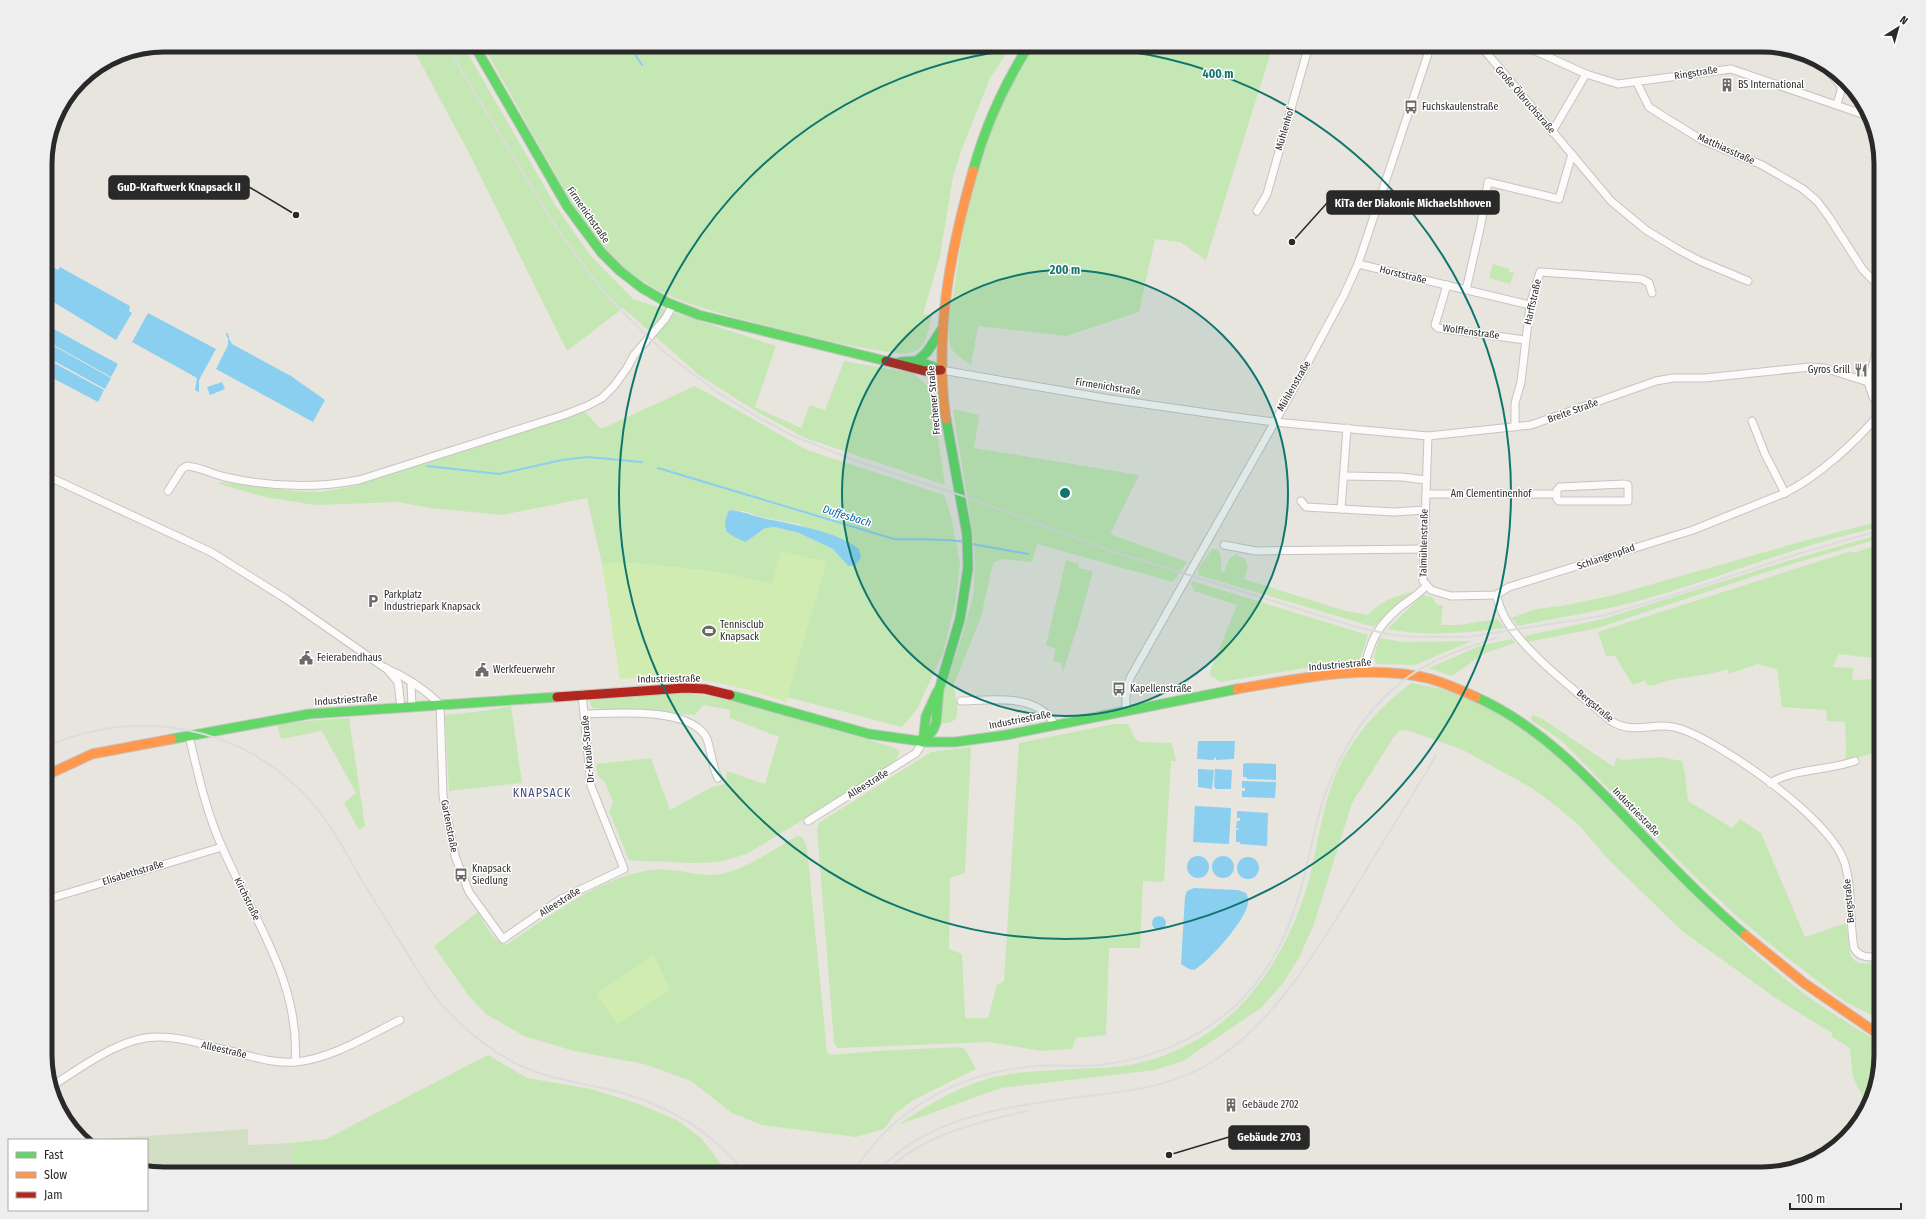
<svg xmlns="http://www.w3.org/2000/svg" width="1926" height="1219" font-family="'Fira Sans Condensed',sans-serif">
<style>
.green{fill:#c5e7b4;fill-rule:evenodd}
.cemetery{fill:#d2dec4}
.pitch{fill:#d1ecb0}
.water{fill:#8bcff0}
.lines{fill:none;stroke-linecap:round;stroke-linejoin:round}
.stream{stroke:#8bcff0;stroke-width:2}
.street-casing{stroke:#c5c4c4;stroke-width:9}
.fast-casing{stroke:#c5c4c4;stroke-width:11}
.slow-casing{stroke:#c5c4c4;stroke-width:11}
.jam-casing{stroke:#c5c4c4;stroke-width:11}
.street{stroke:#fcfbfa;stroke-width:7}
.fast{stroke:#63d668;stroke-width:9}
.slow{stroke:#ff974d;stroke-width:9}
.jam{stroke:#b3261e;stroke-width:9}
.rail{stroke:#dcdcde;stroke-width:2}
.ring{fill:none;stroke:#0f766e;stroke-width:2}
.labels{text-anchor:middle;dominant-baseline:central;stroke-width:3;stroke-linejoin:round;paint-order:stroke}
.street-label{font-size:10px;fill:#292929;stroke:#fff}
.poi-label{font-size:10px;fill:#292929;stroke:#fff;text-anchor:start}
.water-label{font-size:11px;font-style:italic;fill:#0261a4;stroke:#fff}
.quarter-label{font-size:12px;letter-spacing:1px;fill:#464c7d;stroke:#fff}
.rim{fill:none;stroke:#292929;stroke-width:5}
.centre{fill:#0f766e;stroke:#fff;stroke-width:2}
.ring-label{font-size:12px;text-anchor:middle;font-weight:bold;fill:#0f766e;stroke:#fff;stroke-width:3;stroke-linejoin:round;paint-order:stroke}
.leader{fill:none;stroke:#292929;stroke-width:1.5}
.callout-dot{fill:#292929;stroke:#fff;stroke-width:1.5}
.callout{fill:#292929;stroke:#292929;stroke-width:1.5}
.callout-label{font-size:11px;text-anchor:middle;font-weight:bold;fill:#fff}
</style>
<rect width="100%" height="100%" fill="#e8e5de"/>
<g class="green">
<path d="M411,45H463L555,205L590,255L633,299L776,346L755,407L801,428L810,405L825,410L844,361L912,373L925,383L931,392L945,485L805,438L754,410L699,375L623,308L567,351L469,153Z"/>
<path d="M483,45H1012L990,78L961,151L953,177L940,256L923,314L932,315C926,339 926,357 896,353C854,348 813,337 772,327C717,312 661,302 618,262C589,236 570,200 551,166C528,126 505,85 483,45Z"/>
<path d="M1035,45H1273L1206,260L1180,242L1155,239L1139,312L1066,336L978,326L971,365C964,360 951,353 950,344C946,325 952,303 955,284C966,200 987,116 1035,45Z"/>
<path d="M1493,264L1509,269V272L1514,273L1510,284L1489,278Z"/>
<path d="M695,386L807,450L944,495L951,515L960,564L955,604L943,653L917,709L902,727L787,697L826,562L772,584L711,571L633,563L602,564L587,498L502,515L430,508L398,502L315,505L265,497L219,484L220,482L293,491L321,492L354,486L585,412L601,429ZM730,510L744,511L761,517L799,524L861,558L848,566L833,549L799,533L775,527L765,528L746,542L725,521Z"/>
<path d="M953,409L979,415L974,448L1139,475L1110,534L1187,562L1173,582L1037,544L1032,562L1002,559L993,563L981,617L954,684C954,699 968,726 940,723L944,690L962,636L973,596L975,569L974,541Z"/>
<path d="M1881,521V527C1808,542 1738,571 1666,593C1618,608 1568,616 1518,626L1511,618L1536,609L1561,606L1614,595L1800,542Z"/>
<path d="M1881,534V538L1782,567L1594,629L1527,642L1525,636L1603,619L1784,562Z"/>
<path d="M1881,544V659L1839,654L1833,667L1853,668L1852,680L1881,679V751L1846,761L1845,709V722L1827,721L1826,710L1782,707L1777,669L1757,664L1729,674L1727,669C1703,678 1677,675 1653,686L1652,685H1648L1645,680L1633,685L1615,656H1606L1598,632L1851,551L1853,553Z"/>
<path d="M1212,549H1216C1223,555 1221,563 1221,571L1224,572L1229,559L1236,554L1240,557L1244,558L1248,566L1244,579L1346,611L1368,615C1383,600 1393,597 1412,592L1387,613L1374,627L1198,575L1199,567Z"/>
<path d="M1066,560L1079,564L1078,568L1093,571L1077,628L1063,672L1061,663L1053,661L1056,649L1046,645Z"/>
<path d="M1192,581L1368,635L1359,662L1324,665L1220,682L1209,674L1237,605L1194,591L1191,584Z"/>
<path d="M1423,595L1432,597L1437,605H1443L1441,625H1459L1497,619L1505,628C1466,633 1426,637 1387,629Z"/>
<path d="M1379,638L1403,642L1472,641L1415,665L1377,664L1374,658Z"/>
<path d="M1512,639L1515,643L1485,653L1452,676L1429,668L1479,646Z"/>
<path d="M1411,683C1422,685 1435,687 1446,690C1546,720 1608,812 1679,881C1720,921 1761,962 1807,996C1831,1013 1856,1028 1881,1043V1056L1866,1104L1853,1077L1850,1048L1832,1037V1033L1777,999L1682,931L1606,857L1579,825L1547,799L1530,787L1463,750L1407,730L1399,731L1393,738L1352,803L1314,924L1299,958L1283,983L1262,1007L1183,1061L1155,1070L1001,1088L898,1125C929,1104 962,1084 999,1076C1018,1072 1038,1071 1058,1070C1081,1068 1106,1069 1129,1065C1170,1058 1207,1038 1237,1009C1273,973 1297,925 1310,876C1317,845 1322,812 1333,781C1348,741 1377,709 1411,683Z"/>
<path d="M682,693L719,697L893,747L900,751L894,764L750,852C722,864 702,864 672,862C657,861 643,862 629,860L609,811L613,802L605,782L598,776L596,764L651,758L670,810L712,787L725,784L727,771L765,784L779,737L730,718V710L703,705L695,715L593,708L590,704V699Z"/>
<path d="M511,706L522,783L449,791L445,718L446,715L484,711Z"/>
<path d="M1532,715L1541,718L1614,767L1616,758L1623,760L1660,757L1682,761L1685,774L1688,801L1732,828L1740,819L1761,833L1805,937L1846,923C1851,953 1844,970 1881,961V1020L1844,1001L1785,956L1740,919L1693,875L1562,741L1531,720Z"/>
<path d="M349,718L365,826L359,830L344,803L356,793L322,731L281,739L277,723Z"/>
<path d="M1114,724H1128L1135,739L1140,742L1172,743L1176,761H1171L1164,880L1161,882L1143,881L1140,948H1109L1106,1035L1076,1038L1072,1049L1041,1051L990,1042L838,1048L834,1043L817,829L819,823L931,752L971,747L965,873L950,878L949,949L962,954L965,1018H988L997,985L1004,981L1019,743Z"/>
<path d="M797,836L803,838L807,848L827,1052L831,1055L876,1051L959,1047L965,1049L976,1069L913,1100L895,1114L884,1129L856,1137L762,1125L732,1113L691,1081L644,1064L574,1051L524,1036L486,1014L468,995L434,946L478,912C485,924 492,940 506,945C548,917 600,877 651,870C668,867 694,875 712,875C740,875 773,849 797,836Z"/>
<path d="M488,1055L527,1078L591,1089L639,1104L677,1120L701,1138L729,1174H294L291,1143L326,1139Z"/>
</g>
<path class="cemetery" d="M248,1129V1145L291,1143L294,1174H164L147,1172V1140H89Z"/>
<g class="pitch">
<path d="M781,551L826,562L786,702C747,688 710,679 669,677C653,676 636,679 620,679L602,564L633,563L711,571L772,584Z"/>
<path d="M654,955L670,990L617,1024L596,994Z"/>
</g>
<g class="water">
<path d="M49,265L58,270L60,267L130,306L129,311L132,313L116,340L45,297V274Z"/>
<path d="M148,313L216,349L199,380V392L195,390L197,378L132,342Z"/>
<path d="M52,328L118,364L111,377L45,340Z"/>
<path d="M228,337L232,344L291,376L325,400L313,422L216,369L228,345Z"/>
<path d="M45,341L111,378L105,389L45,356Z"/>
<path d="M45,358L104,390L98,402L45,374Z"/>
<path d="M222,382L225,389L210,395L207,387Z"/>
<path d="M729,510C742,511 751,515 762,518C790,524 837,531 859,549L861,558L855,565L848,566L833,549L799,533L775,527L765,528L746,542L736,538L726,531L725,521Z"/>
<path d="M1198,741H1235L1234,759L1216,760V751V757L1213,760L1197,759Z"/>
<path d="M1247,763L1276,764V780L1247,779L1246,777H1243V764Z"/>
<path d="M1198,769L1214,770L1212,789L1198,787Z"/>
<path d="M1215,769L1232,770L1231,789H1216L1214,786Z"/>
<path d="M1242,781L1276,782L1275,798L1242,797V791H1245V788H1242Z"/>
<path d="M1195,806L1231,808L1229,844L1193,842Z"/>
<path d="M1237,811L1268,813L1267,846L1240,844V842H1236V830L1240,829L1236,828L1237,821H1240V818H1237Z"/>
<circle cx="1198" cy="867" r="11"/>
<circle cx="1223" cy="867" r="11"/>
<circle cx="1248" cy="868" r="11"/>
<path d="M1194,888L1238,890L1246,893C1247,895 1249,899 1248,902C1248,918 1208,963 1194,970L1189,969L1181,964L1185,896L1187,891Z"/>
<circle cx="1159" cy="923" r="7"/>
</g>
<g class="lines">
<g class="stream">
<path d="M629,45L642,65"/>
<path d="M227,334L228,337"/>
<path d="M427,466L499,474L562,460L587,457L642,462"/>
<path d="M658,468L894,539C918,540 941,538 964,542"/>
<path d="M972,544L1028,554"/>
</g>
<g class="street-casing">
<g id="street">
<path d="M1480,45L1611,201L1646,230L1679,250L1700,261L1748,281"/>
<path d="M1522,45L1586,74L1618,84L1731,69L1868,116"/>
<path d="M1821,62L1841,86V91L1837,104"/>
<path d="M1637,83L1649,107L1666,118L1702,140L1762,165L1803,189L1817,201L1829,217L1863,270L1881,288"/>
<path d="M1552,132L1586,74"/>
<path d="M1257,211L1267,194L1309,45"/>
<path d="M1358,264L1530,305"/>
<path d="M1447,285L1435,325L1438,328L1525,340"/>
<path d="M1466,290L1481,224L1488,182L1559,199L1572,154"/>
<path d="M1881,336L1868,382L1873,397L1881,409"/>
<path d="M941,370L1110,399L1221,415L1274,422L1428,436L1531,425L1656,381L1673,378H1705L1810,367L1824,368L1868,382"/>
<path d="M1752,421L1765,454L1785,493"/>
<path d="M1515,427V403L1521,382L1530,305L1540,272L1642,279L1649,283L1652,293"/>
<path d="M1428,436L1423,581L1431,590L1451,596L1496,595L1509,587L1693,530L1785,493C1819,476 1856,442 1881,412"/>
<path d="M45,475L211,552L286,599L385,668C405,676 425,690 440,704L443,796L455,856L469,892L503,939L561,899L624,869L591,786L582,694"/>
<path d="M1344,476L1402,477L1426,480"/>
<path d="M1624,484L1628,485V501H1559L1557,499V490L1560,487Z"/>
<path d="M168,491L182,469L187,466C200,467 212,474 225,477C270,487 313,489 359,480L564,415L587,406L602,398L614,386L627,368L634,355L665,319L673,305"/>
<path d="M1426,494H1556"/>
<path d="M1301,501L1306,507L1394,512L1425,510"/>
<path d="M1341,509L1347,428"/>
<path d="M1224,545L1256,551L1423,549"/>
<path d="M1496,595C1499,603 1501,611 1505,618C1525,654 1579,693 1611,721C1634,736 1656,720 1681,729C1724,744 1829,818 1844,861C1853,888 1849,920 1854,948C1859,958 1871,958 1881,956"/>
<path d="M386,668L398,682L401,708"/>
<path d="M1363,673C1370,643 1375,628 1400,607C1409,600 1418,595 1426,586"/>
<path d="M411,682L412,707"/>
<path d="M961,701C993,700 1038,693 1055,725"/>
<path d="M1126,712V691L1130,678L1299,379L1344,295L1358,264L1431,45"/>
<path d="M585,714C615,713 685,707 705,735C711,744 711,765 718,778"/>
<path d="M189,736C198,774 206,811 222,847C252,916 301,983 295,1062"/>
<path d="M1770,783C1796,768 1827,771 1855,761"/>
<path d="M808,821L916,753L923,742"/>
<path d="M45,900L222,847"/>
<path d="M52,1086C82,1067 122,1036 159,1037C183,1037 207,1046 230,1051C251,1056 274,1064 296,1062C333,1058 367,1036 400,1020"/>
</g>
</g>
<g class="fast-casing">
<g id="fast">
<path d="M474,45L567,206L601,252L620,271L642,288L668,303L699,315L886,361"/>
<path d="M973,171C985,126 1004,85 1029,45"/>
<path d="M917,361L927,352L942,329"/>
<path d="M900,362L917,361L939,369"/>
<path d="M730,695L869,734L927,742H955L1006,735L1237,689"/>
<path d="M1476,697C1544,727 1597,787 1647,840C1678,873 1710,905 1745,935"/>
<path d="M172,739L309,714L557,697"/>
<path d="M923,742L933,730L936,723L939,690L960,619L968,568L967,534L946,419"/>
<path d="M923,742L926,716L937,692"/>
</g>
</g>
<g class="slow-casing">
<g id="slow">
<path d="M946,419C934,336 950,251 973,171"/>
<path d="M1237,689C1297,679 1371,663 1431,679C1447,684 1461,690 1476,697"/>
<path d="M45,776L92,754L172,739"/>
<path d="M1745,935L1804,983L1881,1036"/>
</g>
</g>
<g class="jam-casing">
<g id="jam">
<path d="M886,361L925,371L941,370"/>
<path d="M557,697L685,688L705,689L730,695"/>
</g>
</g>
<use href="#street" class="street"/>
<use href="#fast" class="fast"/>
<use href="#slow" class="slow"/>
<use href="#jam" class="jam"/>
<g class="rail">
<path d="M446,45L556,227L589,273L609,298L648,337L669,356L720,394L763,420L791,435L851,459L969,498L1111,551L1360,628L1393,635L1412,637H1467L1602,616L1667,597L1801,553L1881,530"/>
<path d="M45,747C137,707 239,724 308,798C330,822 345,851 361,879C385,917 408,956 433,994C457,1023 484,1048 519,1065C545,1077 574,1082 603,1088C659,1101 710,1127 745,1174"/>
<path d="M853,1174C888,1112 956,1075 1026,1067C1050,1064 1074,1067 1099,1065C1149,1060 1198,1040 1235,1006C1289,955 1300,894 1316,826C1331,760 1370,694 1431,663C1452,652 1474,645 1496,638"/>
<path d="M876,1174C925,1115 1016,1105 1088,1096C1130,1091 1172,1086 1209,1064C1273,1025 1316,952 1354,890C1381,845 1409,801 1436,756"/>
<path d="M883,1174C922,1135 976,1122 1028,1111"/>
</g>
</g>
<circle cx="1065" cy="493" r="223" fill="#0f766e" fill-opacity=".12"/>
<g class="ring">
<circle cx="1065" cy="493" r="223"/>
<circle cx="1065" cy="493" r="446"/>
</g>
<defs>
<g id="building-bare" transform="scale(1.08)"><path d="M-4-6H4V6H1V3H-1V6H-4ZM-2.5-4.3h1.7v1.8h-1.7ZM.8-4.3h1.7v1.8H.8ZM-2.5-1h1.7V.8h-1.7ZM.8-1h1.7V.8H.8Z" fill="#6c6b68" stroke="#fff" stroke-width="2.5" paint-order="stroke"/></g>
<g id="bus-bare" transform="scale(1.08)"><path d="M-5-6H5V4H4V6H2V4H-2V6H-4V4H-5ZM-3.5-4V0h7V-4ZM-3.5 1.2v1.5H-2V1.2ZM2 1.2v1.5H3.5V1.2Z" fill="#6c6b68" stroke="#fff" stroke-width="2.5" paint-order="stroke"/></g>
<g id="restaurant-bare" transform="scale(1.08)"><path d="M-5-6h1v4h1v-4h1v4h1v-4h1v5L-1.5 .5V6h-2V.5L-5-1ZM5-6V6H3V1.5H1.5Q1.5-4 5-6Z" fill="#6c6b68" stroke="#fff" stroke-width="2.5" paint-order="stroke"/></g>
<g id="parking-bare" transform="scale(1.08)"><path d="M-3.5-5.5H1a3.5 3.5 0 0 1 0 7H-1V5.5H-3.5ZM-1-3.4V-.6H.8a1.4 1.4 0 0 0 0-2.8Z" fill="#6c6b68" stroke="#fff" stroke-width="2.5" paint-order="stroke"/></g>
<g id="stadium-bare" transform="scale(1.08)"><path d="M0-5a6.5 5 0 1 0 0 10a6.5 5 0 1 0 0-10ZM-3.5-1.8h7v3.6h-7Z" fill="#6c6b68" stroke="#fff" stroke-width="2.5" paint-order="stroke"/></g>
<g id="civic-bare" transform="scale(1.08)"><path d="M-.6-6.5H3V-4.5H.6V-3L4-1V1h2V6H-6V1h2V-1L-.6-3ZM-1.2 2.5V6h2.4V2.5Z" fill="#6c6b68" stroke="#fff" stroke-width="2.5" paint-order="stroke"/></g>
</defs>
<g fill-rule="evenodd">
<use href="#building-bare" x="1727" y="85"/>
<use href="#bus-bare" x="1411" y="107"/>
<use href="#restaurant-bare" x="1861" y="370"/>
<use href="#parking-bare" x="373" y="601"/>
<use href="#stadium-bare" x="709" y="631"/>
<use href="#civic-bare" x="306" y="658"/>
<use href="#civic-bare" x="482" y="670"/>
<use href="#bus-bare" x="1119" y="689"/>
<use href="#bus-bare" x="461" y="875"/>
<use href="#building-bare" x="1231" y="1105"/>
</g>
<g class="labels">
<g class="street-label">
<text transform="translate(1696 73) rotate(-9)">Ringstraße</text>
<text transform="translate(1525 100) rotate(49)">Große Ölbruchstraße</text>
<text transform="translate(1285 129) rotate(-74)">Mühlenhof</text>
<text transform="translate(1726 149) rotate(24)">Matthiasstraße</text>
<text transform="translate(588 215) rotate(55)">Firmenichstraße</text>
<text transform="translate(1403 275) rotate(14)">Horststraße</text>
<text transform="translate(1533 302) rotate(-77)">Harffstraße</text>
<text transform="translate(1471 332) rotate(8)">Wolffenstraße</text>
<text transform="translate(1294 386) rotate(-60)">Mühlenstraße</text>
<text transform="translate(1108 387) rotate(9)">Firmenichstraße</text>
<text transform="translate(934 400) rotate(-95)">Frechener Straße</text>
<text transform="translate(1573 411) rotate(-20)">Breite Straße</text>
<text x="1491" y="494">Am Clementinenhof</text>
<text transform="translate(1424 543) rotate(-89)">Talmühlenstraße</text>
<text transform="translate(1606 557) rotate(-19)">Schlangenpfad</text>
<text transform="translate(1340 665) rotate(-5)">Industriestraße</text>
<text transform="translate(669 679) rotate(-1)">Industriestraße</text>
<text transform="translate(346 700) rotate(-4)">Industriestraße</text>
<text transform="translate(1595 706) rotate(40)">Bergstraße</text>
<text transform="translate(1020 720) rotate(-11)">Industriestraße</text>
<text transform="translate(588 749) rotate(-95)">Dr.-Krauß-Straße</text>
<text transform="translate(868 784) rotate(-32)">Alleestraße</text>
<text transform="translate(1636 812) rotate(46)">Industriestraße</text>
<text transform="translate(449 826) rotate(79)">Gartenstraße</text>
<text transform="translate(133 873) rotate(-17)">Elisabethstraße</text>
<text transform="translate(247 899) rotate(64)">Kirchstraße</text>
<text transform="translate(1849 901) rotate(-95)">Bergstraße</text>
<text transform="translate(560 902) rotate(-32)">Alleestraße</text>
<text transform="translate(224 1050) rotate(13)">Alleestraße</text>
</g>
<g class="poi-label">
<text x="1738" y="85">BS International</text>
<text x="1422" y="107">Fuchskaulenstraße</text>
<text x="1850" y="370" text-anchor="end">Gyros Grill</text>
<text x="384" y="595">Parkplatz<tspan x="384" dy="12">Industriepark Knapsack</tspan></text>
<text x="720" y="625">Tennisclub<tspan x="720" dy="12">Knapsack</tspan></text>
<text x="317" y="658">Feierabendhaus</text>
<text x="493" y="670">Werkfeuerwehr</text>
<text x="1130" y="689">Kapellenstraße</text>
<text x="472" y="869">Knapsack<tspan x="472" dy="12">Siedlung</tspan></text>
<text x="1242" y="1105">Gebäude 2702</text>
</g>
<g class="water-label">
<text transform="translate(847 516) rotate(17)">Duffesbach</text>
</g>
<g class="quarter-label">
<text x="542" y="793">KNAPSACK</text>
</g>
</g>
<path d="M0 0H1926V1219H0ZM164 52H1762A112 112 0 0 1 1874 164V1055A112 112 0 0 1 1762 1167H164A112 112 0 0 1 52 1055V164A112 112 0 0 1 164 52Z" fill="#eee" fill-rule="evenodd"/>
<path class="rim" d="M164 52H1762A112 112 0 0 1 1874 164V1055A112 112 0 0 1 1762 1167H164A112 112 0 0 1 52 1055V164A112 112 0 0 1 164 52Z"/>
<circle cx="1065" cy="493" r="6" class="centre"/>
<g class="ring-label">
<text x="1218" y="78">400 m</text>
<text x="1065" y="274">200 m</text>
</g>
<path class="leader" d="M296 215L249 187M1292 242L1327 203M1169 1155L1229 1137"/>
<g class="callout-dot">
<circle cx="296" cy="215" r="4"/>
<circle cx="1292" cy="242" r="4"/>
<circle cx="1169" cy="1155" r="4"/>
</g>
<g class="callout">
<rect x="109" y="176" width="140" height="23" rx="4"/>
<rect x="1327" y="191" width="172" height="23" rx="4"/>
<rect x="1229" y="1126" width="80" height="23" rx="4"/>
</g>
<g class="callout-label">
<text x="179" y="191">GuD-Kraftwerk Knapsack II</text>
<text x="1413" y="207">KiTa der Diakonie Michaelshhoven</text>
<text x="1269" y="1141">Gebäude 2703</text>
</g>
<rect x="8" y="1139" width="140" height="72" fill="#ffffff" stroke="#a9a9a9"/>
<rect x="16" y="1152" width="20" height="6" fill="#63d668" stroke="#a9a9a9"/>
<text x="44" y="1159" font-size="12" fill="#292929">Fast</text>
<rect x="16" y="1172" width="20" height="6" fill="#ff974d" stroke="#a9a9a9"/>
<text x="44" y="1179" font-size="12" fill="#292929">Slow</text>
<rect x="16" y="1192" width="20" height="6" fill="#b3261e" stroke="#a9a9a9"/>
<text x="44" y="1199" font-size="12" fill="#292929">Jam</text>
<g transform="translate(1898 28) rotate(37)" stroke="#ffffff" stroke-width="3" paint-order="stroke">
<path d="M0-3L7 15L0 10L-7 15Z" fill="#292929"/>
<text y="-6" font-size="11" font-weight="bold" text-anchor="middle" fill="#292929">N</text>
</g>
<path d="M1790 1203v6h111v-6" fill="none" stroke="#292929" stroke-width="2"/>
<text x="1796" y="1203" font-size="12" fill="#292929" stroke="#ffffff" stroke-width="3" paint-order="stroke">100 m</text>
</svg>
